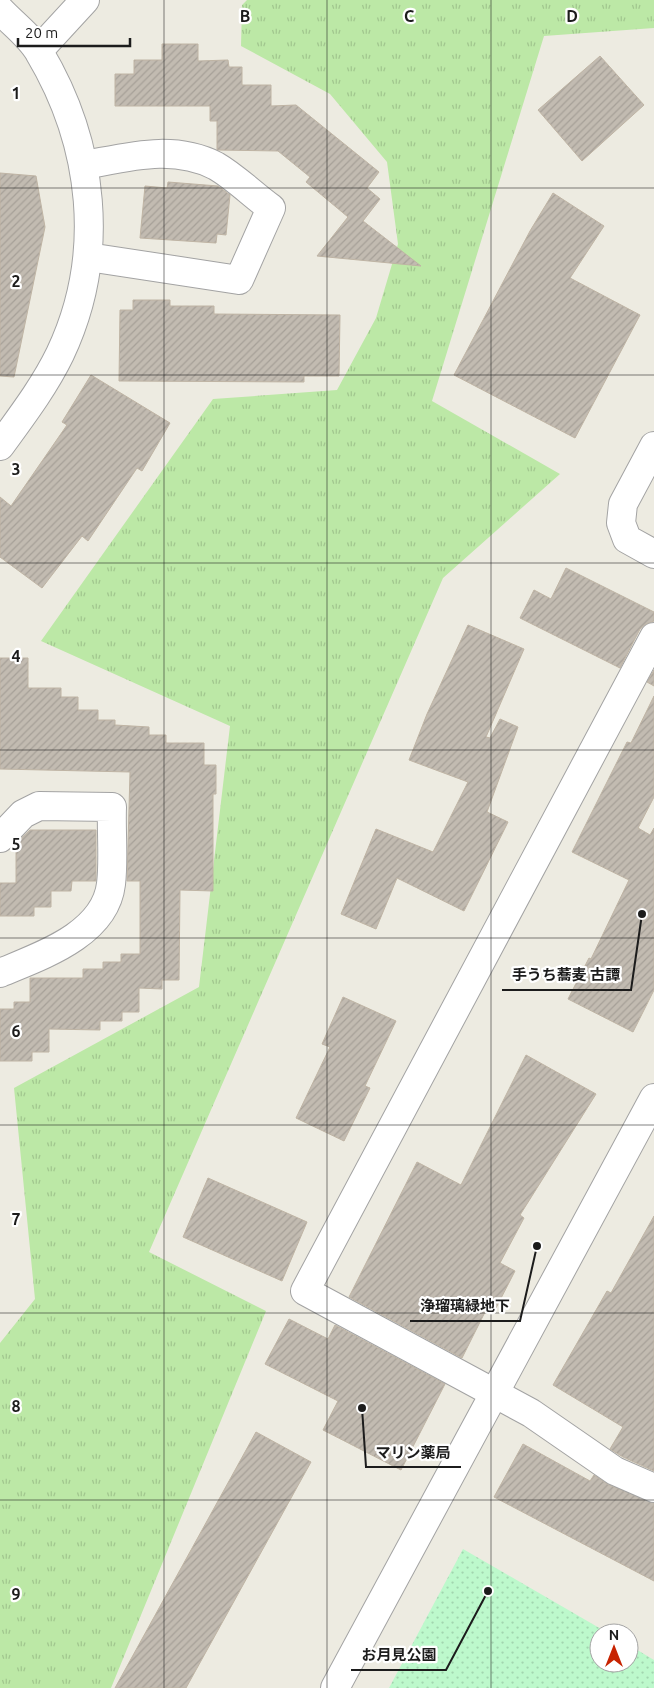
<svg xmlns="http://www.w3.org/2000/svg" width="654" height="1688" font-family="Ubuntu,'Noto Sans JP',sans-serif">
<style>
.grass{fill:url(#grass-tufts)}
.park{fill:url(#park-dots)}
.building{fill:url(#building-hatch);stroke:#bfb4a4}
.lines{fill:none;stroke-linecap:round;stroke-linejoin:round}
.minor-casing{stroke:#a3a3a3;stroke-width:30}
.tertiary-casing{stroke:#a3a3a3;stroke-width:30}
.minor{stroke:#fff;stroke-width:28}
.tertiary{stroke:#fff;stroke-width:28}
.grid{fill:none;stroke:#1c1c1c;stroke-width:1;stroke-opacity:0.55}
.grid-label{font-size:16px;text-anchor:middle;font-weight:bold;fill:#1c1c1c;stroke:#fff;stroke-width:4.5;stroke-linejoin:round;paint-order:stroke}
.leader{fill:none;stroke:#1c1c1c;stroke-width:2}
.callout-dot{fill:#1c1c1c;stroke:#fff;stroke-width:2}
.callout-label{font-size:15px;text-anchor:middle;font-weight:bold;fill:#1c1c1c;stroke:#fff;stroke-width:4.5;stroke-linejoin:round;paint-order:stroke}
</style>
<defs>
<pattern id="grass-tufts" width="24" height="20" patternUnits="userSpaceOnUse" patternTransform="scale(1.25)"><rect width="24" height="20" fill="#bce8a6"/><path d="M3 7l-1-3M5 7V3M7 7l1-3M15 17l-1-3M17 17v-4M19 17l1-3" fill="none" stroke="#a1c68e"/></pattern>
<pattern id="park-dots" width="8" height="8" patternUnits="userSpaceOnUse" patternTransform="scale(1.25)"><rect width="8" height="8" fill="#bdf9cc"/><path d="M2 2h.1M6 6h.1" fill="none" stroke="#a2d5af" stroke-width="1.8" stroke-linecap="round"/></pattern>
<pattern id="building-hatch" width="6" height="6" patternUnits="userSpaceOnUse" patternTransform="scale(1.25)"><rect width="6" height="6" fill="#c2bbb1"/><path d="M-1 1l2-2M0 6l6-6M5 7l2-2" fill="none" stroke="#a6a098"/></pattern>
</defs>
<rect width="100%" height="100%" fill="#edebe1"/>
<path class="grass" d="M247,0H654V28L544,36L432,401L560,474L443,578L149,1252L266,1311L111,1688H0V1343L35,1299L14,1088L199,987L230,726L41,641L213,399L337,390L376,318L398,244L387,162L330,94L241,46L242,5Z"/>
<path class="park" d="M463,1549L608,1633H599V1663H629V1645L654,1660V1688H389Z"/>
<g class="building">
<path d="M162,44H198V61L228,60L229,67H242V85H271V106L296,105L379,172L367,188L380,199L363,221L421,266L317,256L348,217L306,182L310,177L278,151L217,150V121H210V106H115V74H134V60H162Z"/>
<path d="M600,56L644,105L582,161L538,110Z"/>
<path d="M0,173L36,176L45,227L14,377L0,376Z"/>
<path d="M168,182L218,186L230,195L226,235L217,234L216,243L140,238L145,186L167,188Z"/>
<path d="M553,193L604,226L570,278L640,315L575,438L454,375L530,231Z"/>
<path d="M133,300H170V306H214V314L340,315L339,376H304V382L119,381L120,310H133Z"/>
<path d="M91,375L170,423L142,471L137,468L88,541L82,536L42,588L0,557V497L11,506L67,425L62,422Z"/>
<path d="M566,568L654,612V621L646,624L640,629L620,668L520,618L534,590L551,599Z"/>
<path d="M468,625L524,649L486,737L490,738L500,719L518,727L487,812L508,822L464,911L397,878L376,929L341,914L376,829L433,852L468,782L409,760L427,714Z"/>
<path d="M0,658H28V688H61V697H78V710H98V720H115V725L149,727V735H166V743H204V765H216V794H213V891L180,890L179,980H162V989L139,988V1012H122V1021H100V1030L49,1029V1052H32V1061H0V1009H14V1002H30V978H83V969H103V962H121V954H140V881H127L130,772L0,769Z"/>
<path d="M654,670V686L647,682Z"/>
<path d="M654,696V797L638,828L650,835L654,828V990L633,1032L568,999L589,958L591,959L629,880L572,852L627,742L631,743Z"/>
<path d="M30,830H96V881H72L71,891H51V907H34V916H0V883H16V843Z"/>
<path d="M343,997L396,1021L365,1086L370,1088L344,1141L296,1118L330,1047L322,1044Z"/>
<path d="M526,1055L596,1094L520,1215L524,1218L500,1263L515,1271L496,1308L489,1304L462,1358L349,1297L417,1162L461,1185Z"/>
<path d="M208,1178L307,1222L282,1281L183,1237Z"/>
<path d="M654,1216V1471L623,1457L610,1449L623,1427L553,1385L607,1291L611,1293Z"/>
<path d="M289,1319L328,1339L335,1325L445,1384L401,1470L323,1430L338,1401L265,1364Z"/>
<path d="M256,1432L311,1462L186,1688H115Z"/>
<path d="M523,1444L590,1481L594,1475L609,1485L654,1503V1581L494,1497Z"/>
</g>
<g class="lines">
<g class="minor-casing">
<g id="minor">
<path d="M0,10C12,23 30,36 39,52C94,144 107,255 60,354C44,387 21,417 0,446"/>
<path d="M39,50L85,0"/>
<path d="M85,165C129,157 173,144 216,166C235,177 253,195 271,208L239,280L88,257"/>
<path d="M654,446L623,504L621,523L627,539L654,554"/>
<path d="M654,637L305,1291L531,1413L615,1471L654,1488"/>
<path d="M0,838L23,814L39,806L112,807C111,832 114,859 111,884C105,935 40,956 0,973"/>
</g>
</g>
<g class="tertiary-casing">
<path id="tertiary" d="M335,1688L654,1098"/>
</g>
<use href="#minor" class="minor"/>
<use href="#tertiary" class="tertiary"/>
</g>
<path class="grid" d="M164,0V1688M327,0V1688M491,0V1688M0,188H654M0,375H654M0,563H654M0,750H654M0,938H654M0,1125H654M0,1313H654M0,1500H654"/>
<g class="grid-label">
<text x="245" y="22">B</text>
<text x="409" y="22">C</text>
<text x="572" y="22">D</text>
<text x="16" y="99">1</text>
<text x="16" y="287">2</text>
<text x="16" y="475">3</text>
<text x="16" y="662">4</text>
<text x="16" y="850">5</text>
<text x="16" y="1037">6</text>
<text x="16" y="1225">7</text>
<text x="16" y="1412">8</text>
<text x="16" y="1600">9</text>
</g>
<path class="leader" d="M642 914L631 990H502M537 1246L520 1321H410M362 1408L366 1467H461M488 1591L446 1670H351"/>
<g class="callout-dot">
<circle cx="642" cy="914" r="5"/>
<circle cx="537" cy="1246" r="5"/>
<circle cx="362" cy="1408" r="5"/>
<circle cx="488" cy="1591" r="5"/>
</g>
<g class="callout-label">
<text x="566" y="980">手うち蕎麦 古譚</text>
<text x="465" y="1311">浄瑠璃緑地下</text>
<text x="413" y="1458">マリン薬局</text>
<text x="399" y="1660">お月見公園</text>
</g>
<g transform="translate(614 1648)"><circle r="24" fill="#ffffff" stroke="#a4a4a4"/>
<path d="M0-4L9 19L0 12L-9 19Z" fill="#c72301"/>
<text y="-8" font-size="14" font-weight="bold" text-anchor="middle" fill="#1c1c1c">N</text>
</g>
<path d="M18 38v8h112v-8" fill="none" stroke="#1c1c1c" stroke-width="2.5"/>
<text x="25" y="38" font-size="15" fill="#1c1c1c" stroke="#ffffff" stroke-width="4" paint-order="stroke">20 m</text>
</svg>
